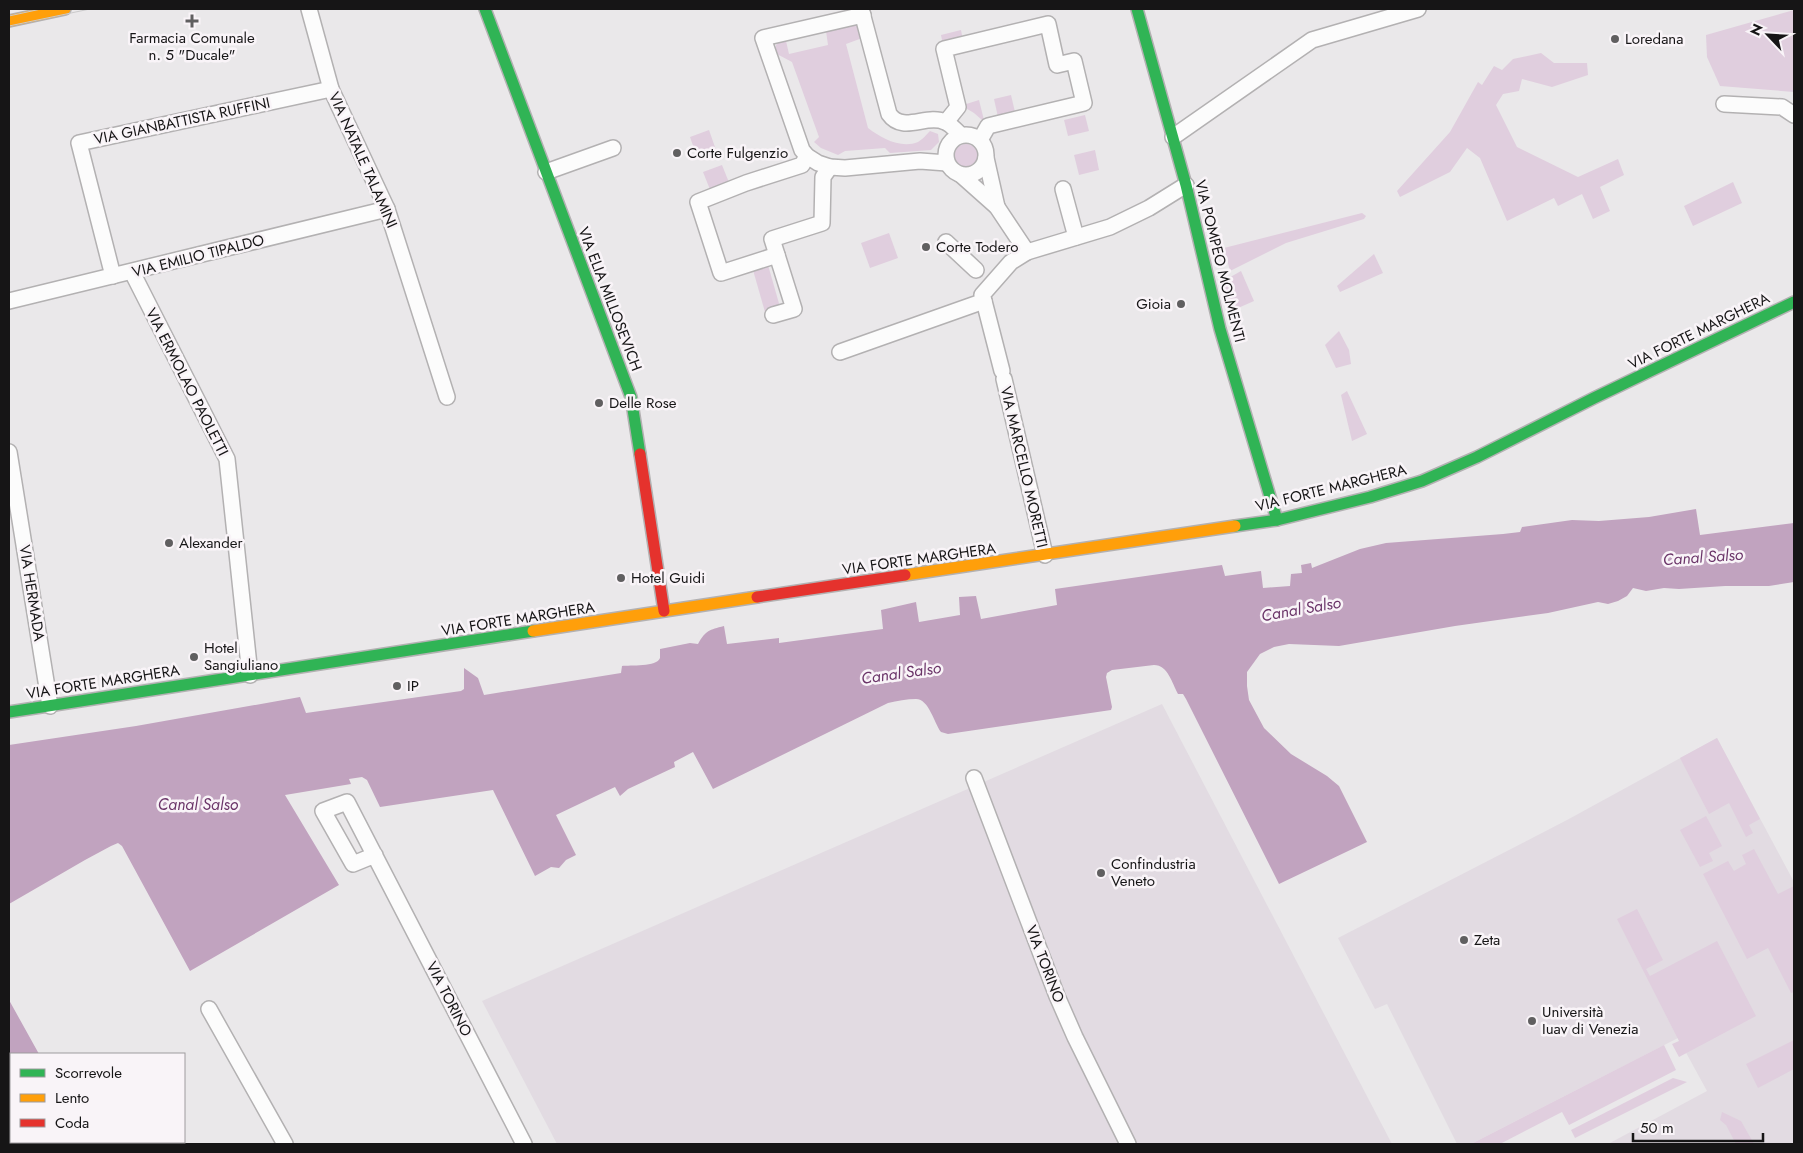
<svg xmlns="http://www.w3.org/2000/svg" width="1803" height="1153" font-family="Jost,sans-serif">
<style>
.built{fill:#e2dbe2}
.green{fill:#e0cede}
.water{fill:#c1a3bf}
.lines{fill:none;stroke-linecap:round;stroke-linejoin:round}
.street-casing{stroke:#b3b1b2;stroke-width:18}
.fast-casing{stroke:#b3b1b2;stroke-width:14}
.slow-casing{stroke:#b3b1b2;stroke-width:14}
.jam-casing{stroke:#b3b1b2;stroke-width:14}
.street{stroke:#fcfcfc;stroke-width:15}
.fast{stroke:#30b455;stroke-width:11}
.slow{stroke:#ff9f0a;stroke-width:11}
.jam{stroke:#e5322d;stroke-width:11}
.tram{stroke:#cbcacb;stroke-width:1}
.poi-dot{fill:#605f60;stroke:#f9f4f8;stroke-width:2}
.labels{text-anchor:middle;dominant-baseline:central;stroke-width:5;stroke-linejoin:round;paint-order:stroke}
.poi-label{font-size:15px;fill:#161516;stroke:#f9f4f8;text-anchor:start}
.street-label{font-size:15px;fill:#161516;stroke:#f9f4f8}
.water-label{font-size:16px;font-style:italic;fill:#6b3569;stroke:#f9f4f8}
</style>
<rect width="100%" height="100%" fill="#eae8ea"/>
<g class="built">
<path d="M1162,704L1392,1144H557L482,1001Z"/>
<path d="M1717,738L1794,882V1144H1608L1707,1091L1678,1038L1471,1144H1457L1387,1004L1375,1009L1338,938L1567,820Z"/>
</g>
<g class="green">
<path d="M1794,10V92L1720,86L1707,57L1706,35Z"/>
<path d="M860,23L865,37L846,44L868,128C881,138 901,149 918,142C922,140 927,134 930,131L938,134L939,142L931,150L890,153L885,148L845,151L838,155L821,148L814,142L819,137L792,62L775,53L776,45L781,41H786L789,54L828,45L826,31Z"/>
<path d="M961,30L963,41L943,45L941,35Z"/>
<path d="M1541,53L1554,63H1587L1588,75L1552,87L1522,79L1519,91L1503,94L1496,105L1517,147L1578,177L1618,159L1624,175L1600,187L1610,211L1593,219L1582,194L1558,206L1554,198L1507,221L1480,158L1467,148L1450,172L1400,197L1397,191L1450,132L1478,82L1482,85L1494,66L1502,70L1513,59Z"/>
<path d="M1011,95L1015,112L998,117L994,99Z"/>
<path d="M979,100L984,120H982L974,113L964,107L963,105Z"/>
<path d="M1085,115L1089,131L1068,136L1064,120Z"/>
<path d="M709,130L716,150L697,157L690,137Z"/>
<circle cx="966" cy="156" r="12"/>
<path d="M1095,150L1099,170L1079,175L1074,155Z"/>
<path d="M722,165L730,185L711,192L703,172Z"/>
<path d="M1733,182L1742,203L1693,226L1684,206Z"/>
<path d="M1362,213L1366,216L1364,219L1286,243L1230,271L1224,248Z"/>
<path d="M889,233L898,258L870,268L861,243Z"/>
<path d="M1374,254L1383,273L1340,292L1337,286Z"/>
<path d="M768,265L780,307L765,312L753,270Z"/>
<path d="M1241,271L1254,301L1229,312L1220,283Z"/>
<path d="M1339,331L1349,350L1351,364L1336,368L1325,345Z"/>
<path d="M1347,391L1367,434L1352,441L1341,395Z"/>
<path d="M1717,738L1760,819L1749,825L1753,833L1746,837L1729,803L1709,814L1680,758Z"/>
<path d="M1706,816L1722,846L1709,853L1713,861L1700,867L1680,830Z"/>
<path d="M1754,849L1778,894L1794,886V992L1791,993L1768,948L1747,959L1703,874L1728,861L1734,871L1746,864L1742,855Z"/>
<path d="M1637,909L1663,960L1646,969L1650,976L1717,941L1756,1016L1679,1057L1672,1044L1679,1041L1617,919Z"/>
<path d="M1794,1040V1069L1758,1088L1746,1064Z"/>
<path d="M1664,1045L1676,1070L1569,1125L1562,1112L1500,1144H1471Z"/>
<path d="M1673,1078L1687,1082L1575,1138L1571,1130Z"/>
<path d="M1722,1112L1741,1121L1754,1144H1736L1726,1125L1720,1120Z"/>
</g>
<g class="water">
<path d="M1696,509L1700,535L1794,523V582L1769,586H1725L1679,589L1664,588L1646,591L1633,588L1627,596L1618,601L1608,604L1598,602L1548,613L1455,626L1339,646L1289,644L1274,647L1260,654L1247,672V686L1249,700L1264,728L1291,754L1327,776L1339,786L1367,842L1279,884L1186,699L1183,694H1178C1172,683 1168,665 1154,665L1112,670L1107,673L1106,677L1112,707L1111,710L948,734L941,732C934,723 929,699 916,699C907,699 897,701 888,703L713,789L693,752L674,762L675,767L628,789L620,796L615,787L556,815L576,855L566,860L559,868L551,867L535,876L493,790L380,807L367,780L362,777L349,779L351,784L285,795L339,885L190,971L122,846L118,843L111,846L85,860L9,904V745L136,726L300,697L306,713L461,691L464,689V668L478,678L484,695L621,673L622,666C630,665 657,667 660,658C660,657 660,650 660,649L690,643L698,644C706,630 709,630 724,626L727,644L779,638V643L883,629L881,610L916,602L919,622L960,615L959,597L976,596L981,619L1057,605L1055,589L1222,565L1225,576L1261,571L1263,588L1290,586L1291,574L1302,573L1301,565L1311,563L1312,568L1360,549L1386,543L1503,534L1520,532L1522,527L1572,520L1599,521L1649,517Z"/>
<path d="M9,1000L39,1054H11V1130L9,1126Z"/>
<path d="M18,1142H87L88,1144H19Z"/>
</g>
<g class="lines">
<g class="street-casing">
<g id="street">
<path d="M309,9L331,89L387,209L447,397"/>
<path d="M861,9L889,114C903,134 927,113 945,122C951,124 956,131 961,135"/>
<path d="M863,15L763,38L802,150L807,156L818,163L830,167L845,168L920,161L947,163"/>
<path d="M1724,104L1782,107L1794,115"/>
<path d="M946,122L958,107L944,49L1048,24L1057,65L1074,61L1084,103L988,126L980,140"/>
<circle cx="966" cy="155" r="20"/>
<path d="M1173,137L1312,40L1418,9"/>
<path d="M986,158L997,207"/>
<path d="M546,172L613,148"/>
<path d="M961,175L997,207L1027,252"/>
<path d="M1063,189L1076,237"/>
<path d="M946,242L976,270"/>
<path d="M777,255L721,273L698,202L746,183L802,165L807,156"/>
<path d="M132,272L227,459L250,675"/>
<path d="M113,276L79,143L331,89"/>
<path d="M9,301L387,209"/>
<path d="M984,301L1002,371"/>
<path d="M773,315L794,309L772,239L822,223L823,177L830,167"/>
<path d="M840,352L984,301L982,295L1011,262L1027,252L1110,227L1149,208L1186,185"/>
<path d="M1004,379L1045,555"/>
<path d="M9,452L50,706"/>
<path d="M974,778L1057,996L1075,1037L1128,1144"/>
<path d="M375,855L353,864L323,811L347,802L524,1144"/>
<path d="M209,1009L285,1144"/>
</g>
</g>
<g class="fast-casing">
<g id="fast">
<path d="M485,9L631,397L640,454"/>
<path d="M1137,9L1186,185L1220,329L1277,520"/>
<path d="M1235,526L1277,520L1370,497L1422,481L1477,457L1594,398L1794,302"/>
<path d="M9,712L533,631"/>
</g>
</g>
<g class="slow-casing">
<g id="slow">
<path d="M9,21L65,9"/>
<path d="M905,575L1235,526"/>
<path d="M533,631L757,597"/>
</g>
</g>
<g class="jam-casing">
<g id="jam">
<path d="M640,454L664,611"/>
<path d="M757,597L905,575"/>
</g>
</g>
<use href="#street" class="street"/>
<use href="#fast" class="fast"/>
<use href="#slow" class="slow"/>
<use href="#jam" class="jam"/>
<g class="tram">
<path d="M9,16L41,9"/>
<path d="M9,26L90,9"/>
</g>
</g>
<g class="poi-dot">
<path d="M189.5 13.5h5v5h5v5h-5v5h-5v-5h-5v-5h5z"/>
<circle cx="1615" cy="39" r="5"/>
<circle cx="677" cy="153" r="5"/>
<circle cx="926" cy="247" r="5"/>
<circle cx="1181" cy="304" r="5"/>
<circle cx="599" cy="403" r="5"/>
<circle cx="169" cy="543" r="5"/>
<circle cx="621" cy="578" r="5"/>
<circle cx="194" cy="657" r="5"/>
<circle cx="397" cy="686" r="5"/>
<circle cx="1101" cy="873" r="5"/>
<circle cx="1464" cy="940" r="5"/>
<circle cx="1532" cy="1021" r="5"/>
</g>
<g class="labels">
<g class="poi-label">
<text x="192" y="38" text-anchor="middle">Farmacia Comunale<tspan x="192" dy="17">n. 5 "Ducale"</tspan></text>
<text x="1625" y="39">Loredana</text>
<text x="687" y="153">Corte Fulgenzio</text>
<text x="936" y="247">Corte Todero</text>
<text x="1171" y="304" text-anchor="end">Gioia</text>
<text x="609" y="403">Delle Rose</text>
<text x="179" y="543">Alexander</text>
<text x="631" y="578">Hotel Guidi</text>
<text x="204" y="648">Hotel<tspan x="204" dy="17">Sangiuliano</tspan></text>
<text x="407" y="686">IP</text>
<text x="1111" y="864">Confindustria<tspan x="1111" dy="17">Veneto</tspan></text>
<text x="1474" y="940">Zeta</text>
<text x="1542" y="1012">Università<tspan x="1542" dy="17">Iuav di Venezia</tspan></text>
</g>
<g class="street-label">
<text transform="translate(182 121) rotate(-12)">VIA GIANBATTISTA RUFFINI</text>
<text transform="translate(363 160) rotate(66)">VIA NATALE TALAMINI</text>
<text transform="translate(198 256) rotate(-14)">VIA EMILIO TIPALDO</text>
<text transform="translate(1220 261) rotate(76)">VIA POMPEO MOLMENTI</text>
<text transform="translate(610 299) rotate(69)">VIA ELIA MILLOSEVICH</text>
<text transform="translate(1699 331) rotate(-26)">VIA FORTE MARGHERA</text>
<text transform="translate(187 382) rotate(63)">VIA ERMOLAO PAOLETTI</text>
<text transform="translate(1024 467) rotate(77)">VIA MARCELLO MORETTI</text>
<text transform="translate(1331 488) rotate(-14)">VIA FORTE MARGHERA</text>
<text transform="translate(919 559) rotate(-8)">VIA FORTE MARGHERA</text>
<text transform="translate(32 593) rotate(81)">VIA HERMADA</text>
<text transform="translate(518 619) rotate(-9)">VIA FORTE MARGHERA</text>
<text transform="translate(103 682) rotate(-9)">VIA FORTE MARGHERA</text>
<text transform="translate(1045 964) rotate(69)">VIA TORINO</text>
<text transform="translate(449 999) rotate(63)">VIA TORINO</text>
</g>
<g class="water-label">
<text transform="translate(1703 557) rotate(-4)">Canal Salso</text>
<text transform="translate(1301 609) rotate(-10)">Canal Salso</text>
<text transform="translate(901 673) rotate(-8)">Canal Salso</text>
<text x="198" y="804">Canal Salso</text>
</g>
</g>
<rect width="1803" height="1153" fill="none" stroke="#161516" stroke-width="20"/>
<rect x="10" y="1053" width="175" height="90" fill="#f9f4f8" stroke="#9e9b9e"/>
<rect x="20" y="1069" width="25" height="8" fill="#30b455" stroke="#9e9b9e"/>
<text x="55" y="1078" font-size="15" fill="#161516">Scorrevole</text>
<rect x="20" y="1094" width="25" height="8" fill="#ff9f0a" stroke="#9e9b9e"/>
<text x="55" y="1103" font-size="15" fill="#161516">Lento</text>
<rect x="20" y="1119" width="25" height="8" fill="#e5322d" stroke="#9e9b9e"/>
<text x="55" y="1128" font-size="15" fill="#161516">Coda</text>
<g transform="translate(1768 35) rotate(295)" stroke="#f9f4f8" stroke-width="4" paint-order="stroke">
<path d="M0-4L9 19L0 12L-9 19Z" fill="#161516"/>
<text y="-8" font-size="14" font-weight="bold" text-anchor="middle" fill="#161516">N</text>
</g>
<path d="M1633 1133v8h130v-8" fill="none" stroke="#161516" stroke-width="2.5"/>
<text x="1640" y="1133" font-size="15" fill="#161516" stroke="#f9f4f8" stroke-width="4" paint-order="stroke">50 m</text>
</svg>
